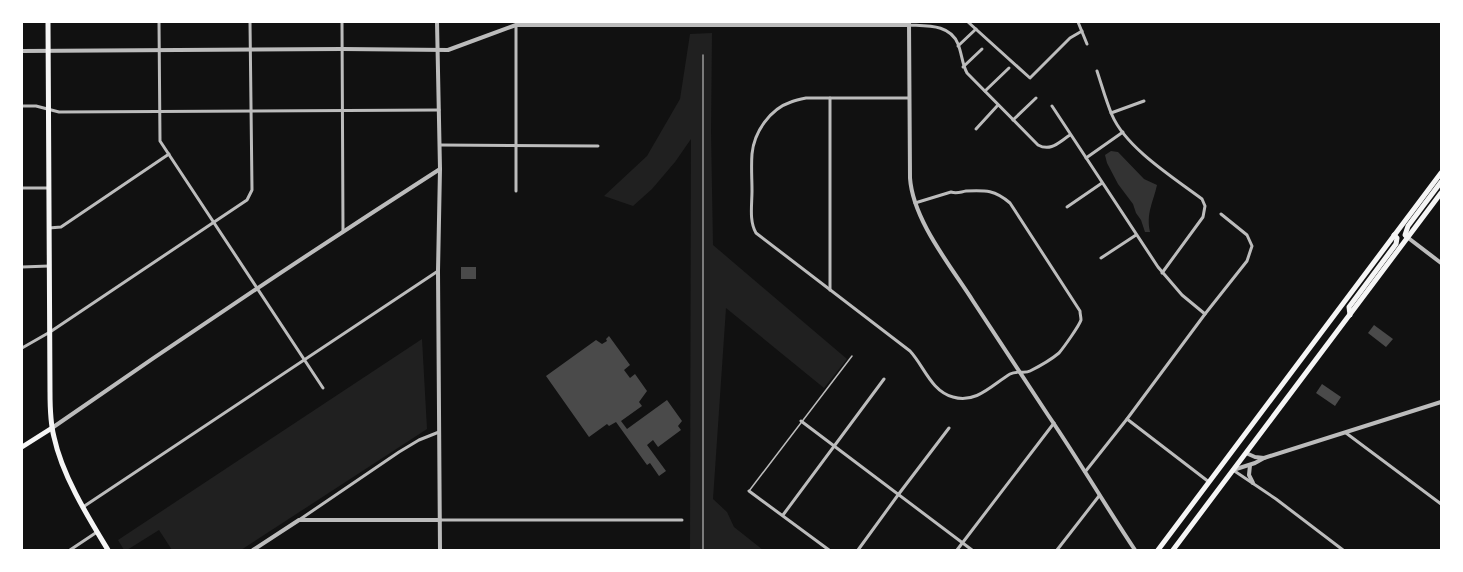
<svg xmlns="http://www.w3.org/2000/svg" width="1463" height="572" font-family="Bitter,serif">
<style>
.green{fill:#202020}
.water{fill:#333}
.building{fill:#4a4a4a}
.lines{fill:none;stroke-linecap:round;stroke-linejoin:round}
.service{stroke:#bcbcbc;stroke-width:1.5}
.minor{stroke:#bcbcbc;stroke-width:3}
.tertiary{stroke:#bcbcbc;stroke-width:4}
.secondary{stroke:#f5f5f5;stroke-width:4.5}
.primary{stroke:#f5f5f5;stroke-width:5}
.rail{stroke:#9a9a9a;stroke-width:1.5}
</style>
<rect width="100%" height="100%" fill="#111"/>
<g class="green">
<path d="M712,33L711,132L713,245L847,359L824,388L726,308L713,499L727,512L734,527L763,550H690L691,139L675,162L652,189L633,206L604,196L647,156L680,99L690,34Z"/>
<path d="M422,339L427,429L241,550H172L159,530L127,550H124L118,540Z"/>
</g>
<path class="water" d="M1111,151L1118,152L1144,179L1157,185C1153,203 1146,213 1150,232H1145L1141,220L1136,213L1133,204L1118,184L1107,163L1105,155Z"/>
<g class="building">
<rect x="461" y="267" width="15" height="12"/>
<path d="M1374,325L1393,339L1386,347L1368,333Z"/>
<path d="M609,336L630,365L624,370L630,378L635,374L647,391L639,402L642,406L621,421L627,429L667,400L682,421L678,426L681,430L658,447L653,440L647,445L666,471L659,476L650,463L647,465L616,422L609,426L607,424L589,437L546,376L596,340L602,344L607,341L606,339Z"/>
<path d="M1322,384L1341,397L1335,406L1316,393Z"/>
</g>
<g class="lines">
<path class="service" d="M749,491L852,356"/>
<g class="minor">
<path d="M159,22L160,141L323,388"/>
<path d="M342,22L343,232"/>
<path d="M968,22L1030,78L1070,38L1082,31"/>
<path d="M1078,22L1087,44"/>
<path d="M516,25V191"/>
<path d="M909,25C927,26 950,24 958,44C962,54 962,64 967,73L1038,145C1051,152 1059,142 1070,135"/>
<path d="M958,46L976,29"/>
<path d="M963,67L982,49"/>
<path d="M1097,71C1102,86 1106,101 1112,115C1126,148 1174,178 1202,199L1205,206L1203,217L1162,273"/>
<path d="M985,91L1009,68"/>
<path d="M909,98H806C801,99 796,100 791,102C770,109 754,132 752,154C751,166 752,179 752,191C752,205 749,221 756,233L910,351C924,366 931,391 953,397C976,404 992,385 1010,374C1017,370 1025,374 1030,371C1038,367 1053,358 1059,353C1064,347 1079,326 1081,320C1081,317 1080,314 1080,311L1010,203C995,190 986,190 966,191C960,192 957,194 951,192L915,203"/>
<path d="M22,106H36L59,112L439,110"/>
<path d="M1052,106L1158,267L1182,295L1205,314"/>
<path d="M1111,113L1144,101"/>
<path d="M1013,120L1036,98"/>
<path d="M976,129L998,105"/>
<path d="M440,145L598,146"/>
<path d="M1086,158L1123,132"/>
<path d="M22,188H49"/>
<path d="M1067,207L1102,183"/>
<path d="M49,228L61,227L169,154"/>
<path d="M1101,258L1136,235"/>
<path d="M22,267L49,266"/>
<path d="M830,290V98"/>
<path d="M22,348L50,332L247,200L252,190L250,22"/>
<path d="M1127,419L1209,482"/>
<path d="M801,421L972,550"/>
<path d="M1346,433L1441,504"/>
<path d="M1233,470L1276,499L1343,550"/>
<path d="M1085,472L1127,419L1205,314L1247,261L1252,246L1247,235L1221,214"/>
<path d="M749,491L829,550"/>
<path d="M83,507L438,271"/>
<path d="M783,515L884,379"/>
<path d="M299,520L399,452L419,440L439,432"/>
<path d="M440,520H682"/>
<path d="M70,550L97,532"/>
<path d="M858,550L898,495L949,428"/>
<path d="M957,550L1054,423"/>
<path d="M1057,550L1099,496"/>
</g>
<g class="tertiary">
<path d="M437,22L440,169L438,271L440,550"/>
<path d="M909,22L910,178C913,220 950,265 973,301C998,339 1023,377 1048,415C1078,459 1105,505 1135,550"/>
<path d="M22,51L342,49L448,50L516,25H909"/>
<path d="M1407,237L1441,263"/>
<path d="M52,428C180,339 309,253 440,169"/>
<path d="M1246,453L1255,457L1264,458"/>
<path d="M1250,465L1249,475L1253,483"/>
<path d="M1233,470L1255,463L1264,458L1441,402"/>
<path d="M253,550L299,520H440"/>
</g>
<path class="secondary" d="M22,447L52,428"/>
<g class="primary">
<path d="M48,22L50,392C50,407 50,422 54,437C62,475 88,517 108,550"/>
<path d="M1407,237L1405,235L1408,226L1441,182"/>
<path d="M1350,315L1349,307L1396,244L1397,238L1394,235"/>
<path d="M1158,550L1441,173"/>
<path d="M1173,550L1441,193"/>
</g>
<path class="rail" d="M703,55V550"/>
</g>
<rect width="1463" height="572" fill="none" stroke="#ffffff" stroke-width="46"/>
</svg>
